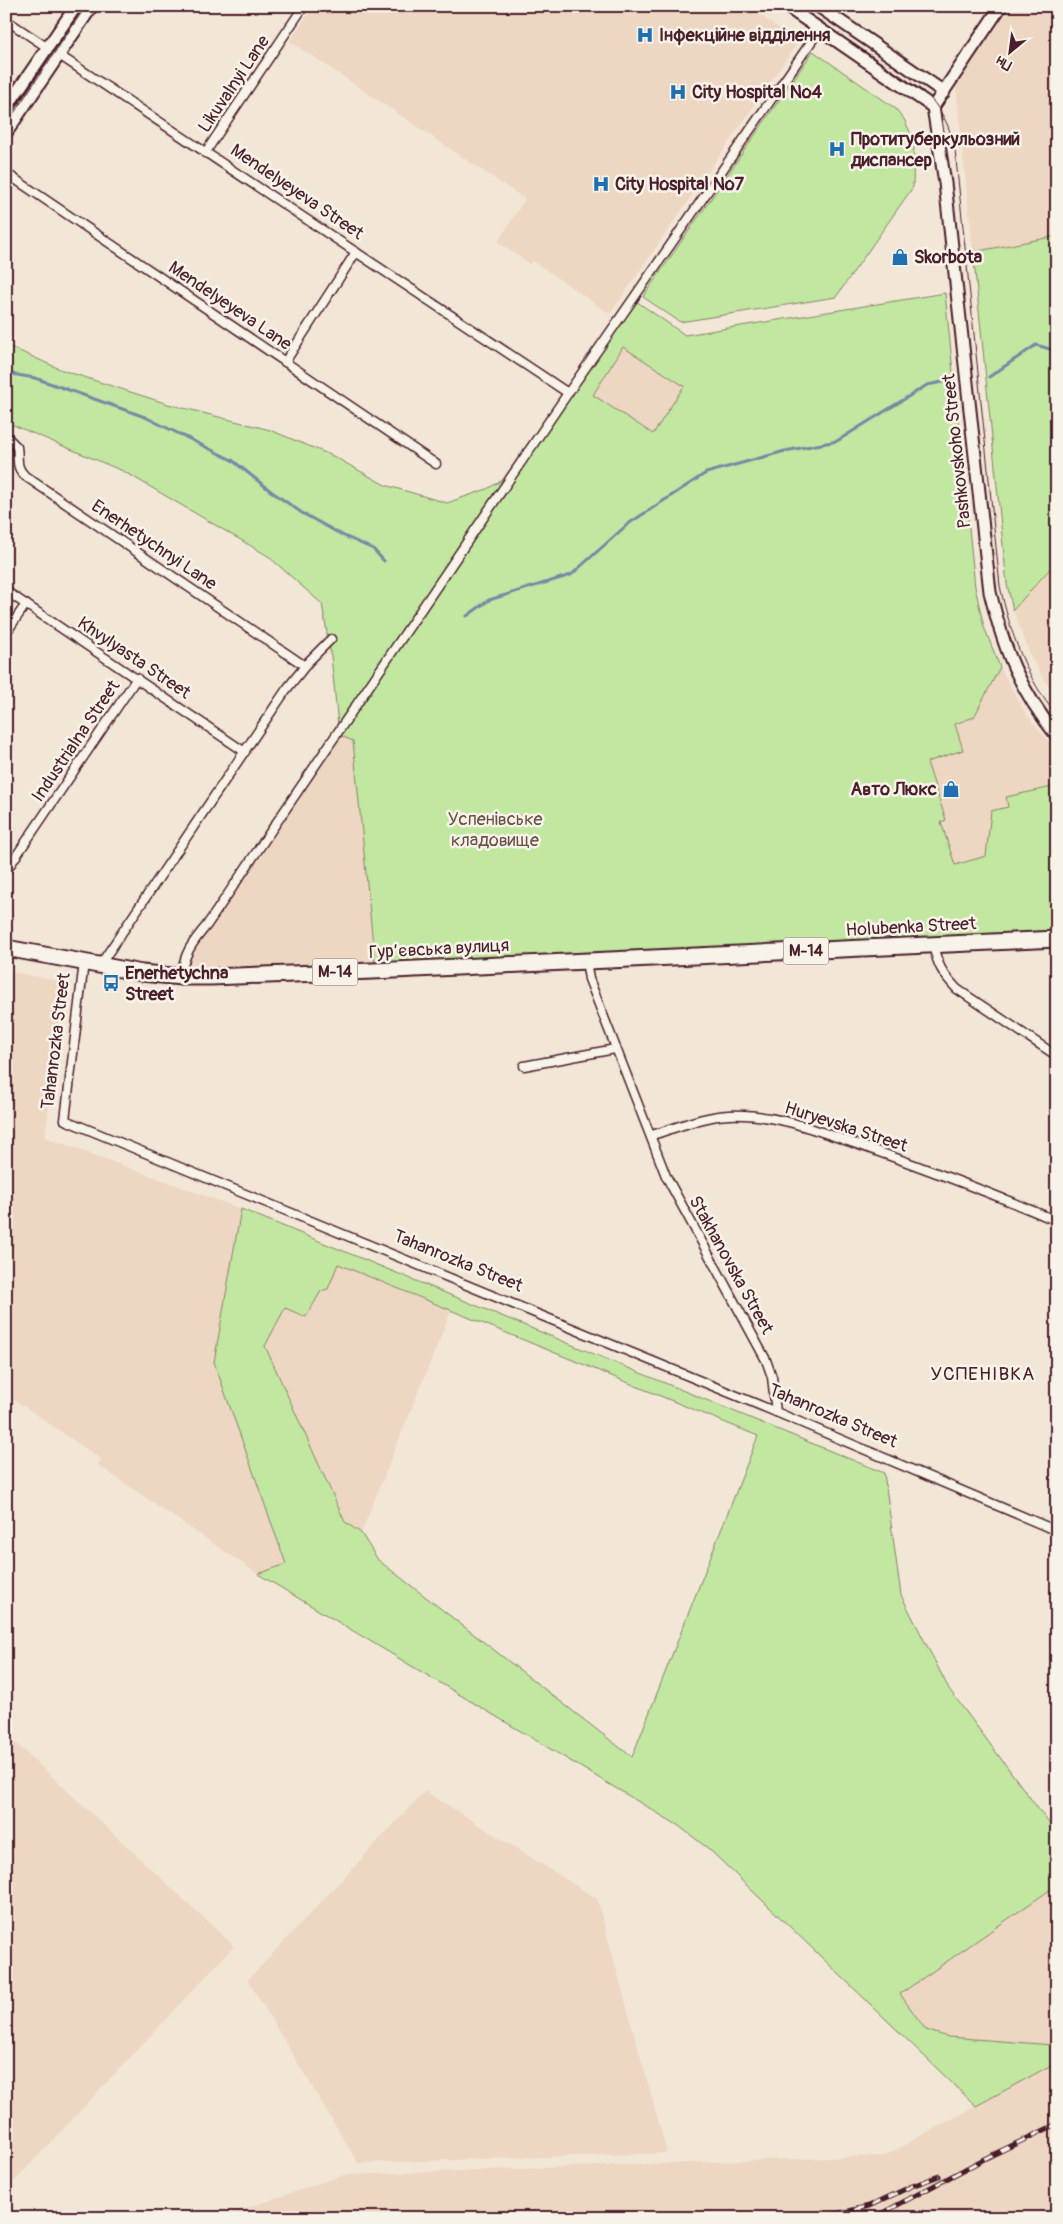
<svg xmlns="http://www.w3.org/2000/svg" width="1063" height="2224" font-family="Pangolin,sans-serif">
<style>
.built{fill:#edd6c2}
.green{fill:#c1e7a1;stroke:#868366;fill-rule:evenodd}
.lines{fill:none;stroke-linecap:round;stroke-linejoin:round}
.stream{stroke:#7889a4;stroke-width:3}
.street-casing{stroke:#4a1f2b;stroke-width:11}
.secondary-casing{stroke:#4a1f2b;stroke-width:15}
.highway-casing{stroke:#4a1f2b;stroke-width:19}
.street{stroke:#f7f3e8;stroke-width:8}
.secondary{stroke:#f7f3e8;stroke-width:11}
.highway{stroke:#f7f3e8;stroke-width:15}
.tram{stroke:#4a1f2b;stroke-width:1}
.rail-casing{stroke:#4a1f2b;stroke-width:5}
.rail{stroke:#f7f3e8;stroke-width:3;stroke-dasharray:9;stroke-linecap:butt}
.labels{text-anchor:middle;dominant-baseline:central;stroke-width:5;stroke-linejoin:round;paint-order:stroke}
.shield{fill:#f7f3e8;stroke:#7e5f64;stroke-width:1}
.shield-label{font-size:16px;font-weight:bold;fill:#4a1f2b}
.poi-label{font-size:18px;font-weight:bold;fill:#4a1f2b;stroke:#f7f3e8;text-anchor:start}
.street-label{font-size:18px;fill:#4a1f2b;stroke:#f7f3e8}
.park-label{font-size:18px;fill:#685148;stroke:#f7f3e8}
.neighbourhood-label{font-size:19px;letter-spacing:1px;fill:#4a1f2b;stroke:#f7f3e8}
</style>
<rect width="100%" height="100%" fill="#f2e6d7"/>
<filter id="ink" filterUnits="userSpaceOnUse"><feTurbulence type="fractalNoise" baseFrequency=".02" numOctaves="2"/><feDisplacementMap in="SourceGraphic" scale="10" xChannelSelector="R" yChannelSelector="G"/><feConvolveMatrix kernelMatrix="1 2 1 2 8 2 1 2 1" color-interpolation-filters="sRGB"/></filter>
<g filter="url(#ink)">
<g class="built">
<path d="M314,6H747L798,42L610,314L533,261L530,264L498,242L525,199L290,41Z"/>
<path d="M1003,6H1057V236L973,252L955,75Z"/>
<path d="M623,347L684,386L654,434L592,395Z"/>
<path d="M1057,561V700L1032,659L1013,610Z"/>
<path d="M1000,667L1026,714L1057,752V786L1006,797L1008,807L991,812L986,856L955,866L941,822L946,820L927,762L963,750L955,724L974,717Z"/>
<path d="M339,735L353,740L375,965L177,973Z"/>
<path d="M6,971L65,982L45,1137L241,1209L214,1362L286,1564L258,1574L98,1465L101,1459L6,1394Z"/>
<path d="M338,1264L451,1311L361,1533L345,1522L265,1346L285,1308L306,1317L321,1291L328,1288Z"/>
<path d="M6,1734L234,1946L6,2190Z"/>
<path d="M425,1791L597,1899L667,2153L358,2163L248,1980Z"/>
<path d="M1057,1885V2043L1053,2045L948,2037L926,2030L900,1994Z"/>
<path d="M1057,2062V2218H218L344,2175L884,2156Z"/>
</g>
<g class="green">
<path d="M813,51L895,108L904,119L914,141L913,187L836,297L680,322L643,297Z"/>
<path d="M1057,236V561L1013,610L1007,584L973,252Z"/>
<path d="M945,293L975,587L984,627L1000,667L974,717L955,724L963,750L927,762L946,820L941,822L955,865L986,856L991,811L1008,807L1006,797L1057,786V930L375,965L353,741L339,735L331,656L322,604L268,556L125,472L6,422V345L62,370L168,404L270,430L333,456L385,485L447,503L487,489L513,474L636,301L685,335ZM623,347L684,386L653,434L593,395Z"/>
<path d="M241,1209L884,1473L901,1595L949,1689L1057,1834V1885L900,1994L926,2030L948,2037L1053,2045L1057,2043V2062L976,2106L710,1850L679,1826L258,1574L286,1564L214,1362ZM338,1264L758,1436L632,1757L378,1560L361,1533L345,1522L265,1346L285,1308L306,1317L321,1291L328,1289Z"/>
</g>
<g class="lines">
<g class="stream">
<path d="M6,373L35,378L145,417L232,460L272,492L302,513L344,536L373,549L384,561"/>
<path d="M989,377L1036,345L1057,351"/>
<path d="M467,616L489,600L571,575L628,524L706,473L785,451L837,441L927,385L948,381"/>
</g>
<g class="street-casing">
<g id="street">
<path d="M6,20L48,48"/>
<path d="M59,55L568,393"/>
<path d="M205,153L304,6"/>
<path d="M6,173L436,464"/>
<path d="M285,362L356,252"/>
<path d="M6,436L17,447C19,459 15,467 25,476L305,666"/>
<path d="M6,591L245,752"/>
<path d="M6,633L26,604"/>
<path d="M6,871L137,678"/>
<path d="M933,945C938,966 942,973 957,989L1057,1056"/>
<path d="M586,961L589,979L666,1176L766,1360L772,1377L776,1412"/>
<path d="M84,962L65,1120L776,1412L1057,1531"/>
<path d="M100,965L286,690L309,661L331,639"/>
<path d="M181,977C184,953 192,943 207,925L568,393L820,29"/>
<path d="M524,1066L615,1049"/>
<path d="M652,1135C676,1128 703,1116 729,1115C777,1113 821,1132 865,1147C930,1170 994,1194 1057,1221"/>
</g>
</g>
<g class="secondary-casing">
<g id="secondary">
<path d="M786,6L933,107L945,183L990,592C1004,650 1019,689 1057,736"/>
<path d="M818,6L944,92"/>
<path d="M933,107L1001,6"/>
<path d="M6,108L76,6"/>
<path d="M6,133L92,6"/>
</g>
</g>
<g class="highway-casing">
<path id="highway" d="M6,948L142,973L181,977H211L373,971L1057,939"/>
</g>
<use href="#street" class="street"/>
<use href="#secondary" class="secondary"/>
<use href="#highway" class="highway"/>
<g class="tram">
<path d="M798,6L923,91C941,107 950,126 955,150L1000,586C1010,632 1026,678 1057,716"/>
<path d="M6,125L86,6"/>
</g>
<g class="rail-casing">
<g id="rail">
<path d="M820,2218L869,2206L912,2186L939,2176"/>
<path d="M873,2218L984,2159L1057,2124"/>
</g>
</g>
<use href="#rail" class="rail"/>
</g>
</g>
<defs>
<g id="hospital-bare" transform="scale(1.35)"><path d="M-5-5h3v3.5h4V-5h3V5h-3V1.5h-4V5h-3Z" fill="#1f6fb2" stroke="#f7f3e8" stroke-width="2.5" paint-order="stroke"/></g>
<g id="shop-bare" transform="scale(1.35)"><path d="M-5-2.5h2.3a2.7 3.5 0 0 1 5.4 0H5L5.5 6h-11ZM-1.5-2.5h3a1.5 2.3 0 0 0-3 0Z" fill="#1f6fb2" stroke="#f7f3e8" stroke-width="2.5" paint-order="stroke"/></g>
<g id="bus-bare" transform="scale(1.35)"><path d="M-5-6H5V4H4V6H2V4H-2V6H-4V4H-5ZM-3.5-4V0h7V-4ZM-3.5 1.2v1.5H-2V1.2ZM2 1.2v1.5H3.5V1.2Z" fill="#1f6fb2" stroke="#f7f3e8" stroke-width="2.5" paint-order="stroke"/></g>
</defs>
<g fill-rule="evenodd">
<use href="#hospital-bare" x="645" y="35"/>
<use href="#hospital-bare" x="678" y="92"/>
<use href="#hospital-bare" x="837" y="149"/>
<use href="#hospital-bare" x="601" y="184"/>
<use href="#shop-bare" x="900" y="257"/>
<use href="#shop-bare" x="951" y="789"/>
<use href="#bus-bare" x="111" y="983"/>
</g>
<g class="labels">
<g class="shield">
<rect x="783.5" y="937.5" width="45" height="27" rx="4"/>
<rect x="312.5" y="958.5" width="45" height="27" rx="4"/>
</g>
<g class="shield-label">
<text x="806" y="951">М-14</text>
<text x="335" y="972">М-14</text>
</g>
<g class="poi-label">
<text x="659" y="35">Інфекційне відділення</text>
<text x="692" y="92">City Hospital №4</text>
<text x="851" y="139">Протитуберкульозний<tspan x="851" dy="21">диспансер</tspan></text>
<text x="615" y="184">City Hospital №7</text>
<text x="914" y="257">Skorbota</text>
<text x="937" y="789" text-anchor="end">Авто Люкс</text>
<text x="125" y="973">Enerhetychna<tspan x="125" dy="21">Street</tspan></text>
</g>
<g class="street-label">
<text transform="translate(234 84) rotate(-56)">Likuvalnyi Lane</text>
<text transform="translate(297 192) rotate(34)">Mendelyeyeva Street</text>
<text transform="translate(230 306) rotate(34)">Mendelyeyeva Lane</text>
<text transform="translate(957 451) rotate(-96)">Pashkovskoho Street</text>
<text transform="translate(154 545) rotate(34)">Enerhetychnyi Lane</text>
<text transform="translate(134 658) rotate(34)">Khvylyasta Street</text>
<text transform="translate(76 741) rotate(-56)">Industrialna Street</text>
<text transform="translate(911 927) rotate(-3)">Holubenka Street</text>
<text transform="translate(439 949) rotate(-3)">Гур’євська вулиця</text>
<text transform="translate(56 1041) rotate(-83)">Tahanrozka Street</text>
<text transform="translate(846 1127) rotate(18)">Huryevska Street</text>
<text transform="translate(458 1261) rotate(22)">Tahanrozka Street</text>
<text transform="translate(731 1265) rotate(61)">Stakhanovska Street</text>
<text transform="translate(833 1416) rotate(23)">Tahanrozka Street</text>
</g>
<g class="park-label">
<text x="495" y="819">Успенівське<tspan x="495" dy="21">кладовище</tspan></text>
</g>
<g class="neighbourhood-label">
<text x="983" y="1374">УСПЕНІВКА</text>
</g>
</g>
<rect width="1063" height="2224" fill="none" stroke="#f7f3e8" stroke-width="25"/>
<rect x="12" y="12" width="1038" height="2199" fill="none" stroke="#4a1f2b" stroke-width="2" filter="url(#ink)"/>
<g transform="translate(1010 52) rotate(209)" stroke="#f7f3e8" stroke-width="4" paint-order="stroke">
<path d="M0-4L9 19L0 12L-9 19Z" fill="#4a1f2b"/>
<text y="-8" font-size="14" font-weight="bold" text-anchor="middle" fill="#4a1f2b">Пн</text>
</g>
</svg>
